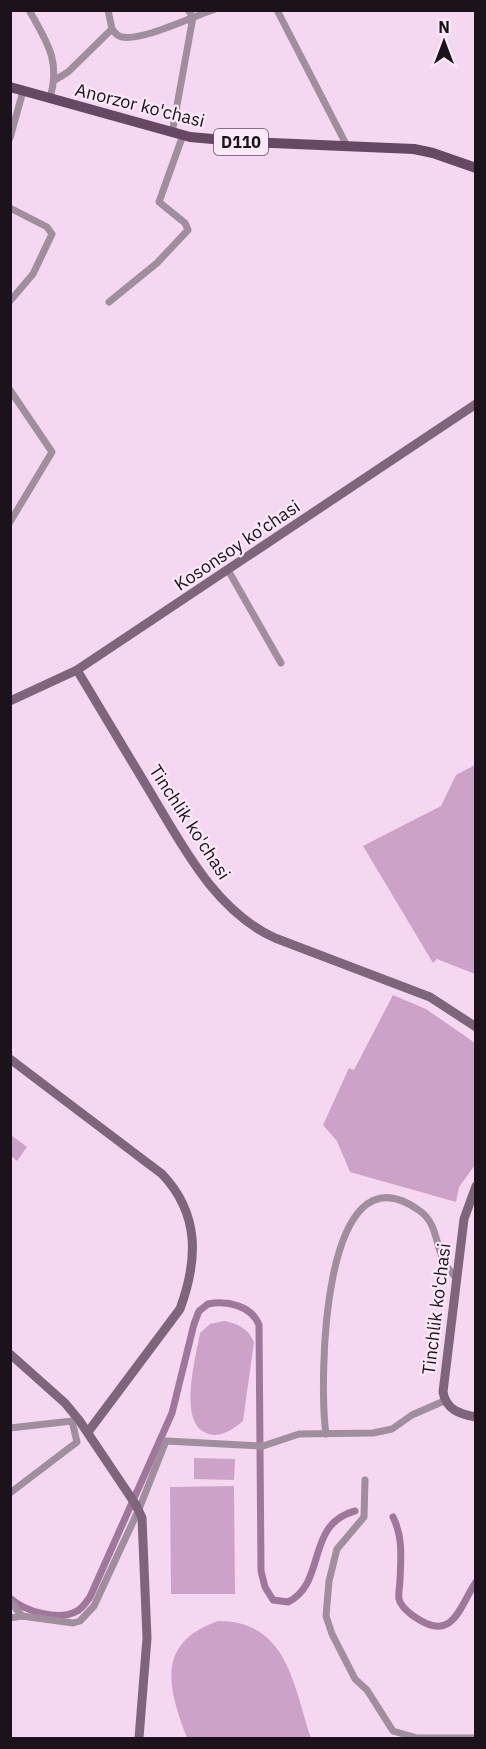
<svg xmlns="http://www.w3.org/2000/svg" width="486" height="1749" font-family="'IBM Plex Sans',sans-serif">
<style>
.green{fill:#cca2c8}
.lines{fill:none;stroke-linecap:round;stroke-linejoin:round}
.canal{stroke:#9f779b;stroke-width:7}
.street{stroke:#a08d9e;stroke-width:7}
.secondary{stroke:#7f657c;stroke-width:9}
.primary{stroke:#674864;stroke-width:10}
.labels{text-anchor:middle;dominant-baseline:central;stroke-width:4.5;stroke-linejoin:round;paint-order:stroke}
.shield{fill:#fbe9f9;stroke:#5f525e;stroke-width:1.5}
.shield-label{font-size:16px;font-weight:bold;fill:#1c121b}
.street-label{font-size:18px;fill:#1c121b;stroke:#fbe9f9}
</style>
<rect width="100%" height="100%" fill="#f6d7f2"/>
<g class="green">
<path d="M475,765V974L437,959L433,963L363,846L441,806L456,775Z"/>
<path d="M393,995L426,1009L475,1043V1165L459,1187L456,1202L350,1172L337,1141L323,1125L349,1068L354,1070Z"/>
<path d="M11,1135L27,1147L17,1161L11,1156Z"/>
<path d="M224,1321C237,1323 249,1329 254,1342L243,1421C232,1430 218,1440 204,1432C179,1418 196,1357 200,1333L210,1324Z"/>
<path d="M194,1458L235,1459L234,1480L194,1479Z"/>
<path d="M234,1486L235,1594H171L170,1487Z"/>
<path d="M218,1621C288,1621 293,1685 311,1738H187C168,1688 155,1643 218,1621Z"/>
</g>
<g class="lines">
<g class="canal">
<path d="M393,1517C403,1537 401,1558 400,1580C400,1585 398,1594 399,1599C401,1607 411,1615 418,1619C454,1642 460,1605 476,1582"/>
<path d="M10,1598C24,1611 59,1622 77,1611C83,1608 86,1602 90,1597L172,1413L194,1324L199,1311L208,1304C227,1300 252,1306 259,1325L261,1571L265,1587L273,1600L288,1602C327,1583 305,1524 355,1511"/>
</g>
<g class="street">
<path d="M29,10C47,42 61,61 50,98"/>
<path d="M277,10L347,146"/>
<path d="M112,29C115,33 117,36 122,37C143,41 191,17 213,10"/>
<path d="M55,80L68,72L112,29L108,10"/>
<path d="M172,133L193,17L188,10"/>
<path d="M10,138L23,91"/>
<path d="M10,208L47,227L52,234L33,274L10,301"/>
<path d="M109,302L157,263L188,230L185,223L159,202L183,135"/>
<path d="M10,390L52,452L10,522"/>
<path d="M228,570L281,663"/>
<path d="M10,1428L72,1421"/>
<path d="M326,1434C319,1386 320,1138 420,1211C438,1224 435,1246 445,1263C448,1269 452,1273 456,1278"/>
<path d="M365,1480L364,1517L337,1549L329,1581L326,1616L332,1634L355,1679L367,1690L393,1731L417,1738H476"/>
<path d="M10,1493L77,1442L72,1421L79,1420"/>
<path d="M10,1601L22,1616"/>
<path d="M10,1618L22,1616L73,1623L80,1621L94,1606L139,1509L166,1441L263,1446L299,1434L373,1433L392,1429L412,1415L444,1401"/>
</g>
<g class="secondary">
<path d="M77,670C100,709 123,747 146,785C180,841 213,910 275,938L430,997L476,1027"/>
<path d="M10,701L77,670L476,404"/>
<path d="M10,1059L162,1174C200,1214 198,1260 180,1309L88,1432"/>
<path d="M476,1186L464,1219L443,1392C446,1410 460,1414 476,1417"/>
<path d="M10,1354L65,1403L79,1420L136,1505L142,1518L147,1638L139,1738"/>
</g>
<path class="primary" d="M10,87L190,137L246,142L414,149L433,153L476,168"/>
</g>
<g class="labels">
<rect class="shield" x="214" y="129" width="54" height="26" rx="4.5"/>
<g class="shield-label">
<text x="241" y="142">D110</text>
</g>
<g class="street-label">
<text transform="translate(140 105) rotate(14)">Anorzor ko'chasi</text>
<text transform="translate(237 545) rotate(-34)">Kosonsoy ko’chasi</text>
<text transform="translate(190 822) rotate(57)">Tinchlik ko'chasi</text>
<text transform="translate(436 1309) rotate(-83)">Tinchlik ko'chasi</text>
</g>
</g>
<rect width="486" height="1749" fill="none" stroke="#1c121b" stroke-width="24"/>
<g transform="translate(444 42)" stroke="#fbe9f9" stroke-width="4.5" paint-order="stroke">
<path d="M0-4.5L10 22L0 15L-10 22Z" fill="#1c121b"/>
<text y="-9" font-size="16" font-weight="bold" text-anchor="middle" fill="#1c121b">N</text>
</g>
</svg>
